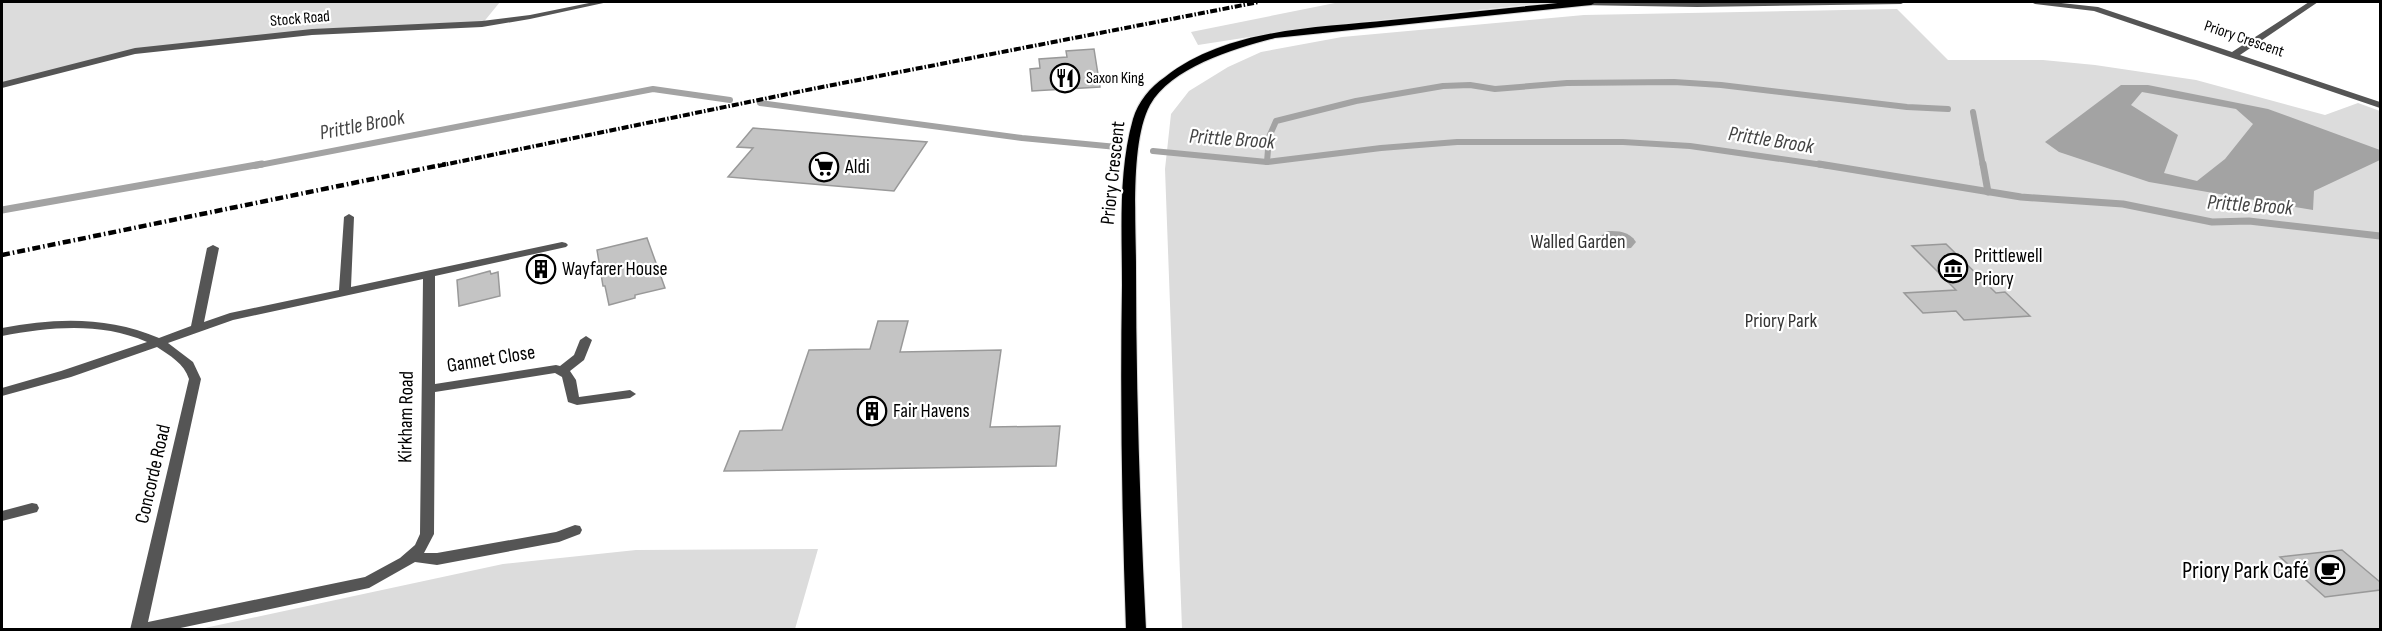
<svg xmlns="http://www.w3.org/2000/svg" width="2382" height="631" font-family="'Sofia Sans Condensed',sans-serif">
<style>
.green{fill:#dcdcdc}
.water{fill:#a3a3a3;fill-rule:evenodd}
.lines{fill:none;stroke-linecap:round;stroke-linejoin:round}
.stream-far1{stroke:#a3a3a3;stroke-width:6}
.stream{stroke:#a3a3a3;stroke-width:7}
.building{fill:#c4c4c4;stroke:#999;stroke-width:1.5}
.primary-casing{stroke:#dbdbdb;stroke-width:2}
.street{fill:#555;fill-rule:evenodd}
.primary{fill:#000;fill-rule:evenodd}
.rail-far1{stroke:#000;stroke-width:4;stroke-dasharray:7 2 1.5 2;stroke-linecap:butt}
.rail{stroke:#000;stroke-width:4.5;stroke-dasharray:8 3 1.5 3;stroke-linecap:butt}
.labels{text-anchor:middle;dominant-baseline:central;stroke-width:4.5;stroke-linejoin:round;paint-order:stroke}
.far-street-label{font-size:16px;fill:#000;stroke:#fff}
.far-poi-label{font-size:16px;fill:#000;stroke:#fff;text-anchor:start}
.poi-label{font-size:20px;fill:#000;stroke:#fff;text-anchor:start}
.street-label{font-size:20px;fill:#000;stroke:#fff}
.park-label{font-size:20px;fill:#333;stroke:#fff}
.water-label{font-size:21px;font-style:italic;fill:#444;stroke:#fff}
.near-poi-label{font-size:24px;fill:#000;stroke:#fff;text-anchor:end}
</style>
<rect width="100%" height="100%" fill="#fff"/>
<g class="green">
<path d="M2,2H500L482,24L312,32L135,51L2,85Z"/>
<path d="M1340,2H1555L1314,27L1198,45L1191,32Z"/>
<path d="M1897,9L1948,60H2043L2095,65L2196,80L2325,115L2358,103L2380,111V629H1182L1165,169L1171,114L1189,91L1228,67L1261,52L1342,37L1584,15Z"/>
<path d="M818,549L795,629H200L503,564L636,550Z"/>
</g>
<g class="water">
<path d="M2121,85H2148L2268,109L2380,150V160L2314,191L2313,210L2149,182L2059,152L2045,142ZM2142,92L2236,109L2253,124L2225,159L2197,181L2164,173L2178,135L2131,105Z"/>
<path d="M1607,231C1619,231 1629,231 1636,242L1631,248C1618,249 1607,248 1600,237Z"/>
</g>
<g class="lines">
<g class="stream-far1">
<path d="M760,103L1022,138L1117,147"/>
<path d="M1973,112L1983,166"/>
<path d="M1153,151L1267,162L1381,148L1457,142H1623L1690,146L1830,166"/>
<path d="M1267,162L1269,137L1276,121L1356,101L1443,86L1470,85L1495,89L1567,83L1674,82L1721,85L1907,107L1948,109"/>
<path d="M254,166L653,89L730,100"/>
</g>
<g class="stream">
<path d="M1819,164L2021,197L2123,204L2212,222L2249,221L2380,236"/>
<path d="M1983,164L1988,192"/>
<path d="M2,210L262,164"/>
</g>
</g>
<g class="building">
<path d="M1094,49L1100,87L1032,91L1030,69L1040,68L1039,59L1067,57L1066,51Z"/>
<path d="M753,128L927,142L894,191L728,177L753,148L737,147Z"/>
<path d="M647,238L665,288L635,295V298L609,305L605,286H603L597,250Z"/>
<path d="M1946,244L1996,293L2005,292L2030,316L1964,320L1956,311L1923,313L1904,293L1956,290L1912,246Z"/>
<path d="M490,271L491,274L498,272L500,296L459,306L457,280Z"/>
<path d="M878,321H908L900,352L1001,350L990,427L1060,426L1056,466L724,471L740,431L782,430L809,350L870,349Z"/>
<path d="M2342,550L2380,582V590L2325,597L2280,557Z"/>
</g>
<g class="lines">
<g class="primary-casing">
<path id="primary" d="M1567,2H1596L1591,5L1275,38C1236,48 1171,67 1150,105C1130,142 1136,224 1136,267C1136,388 1140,509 1146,630H1126C1122,515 1120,400 1122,285C1122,231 1118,172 1133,119C1138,102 1150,87 1165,77C1228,28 1315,28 1391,20C1449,14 1508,8 1567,2Z"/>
</g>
<g class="street">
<path d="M594,2H608L530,19L482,27L312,35L135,54L2,88V82L135,48L312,29L482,21L530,15Z"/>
<path d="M1575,2H1905L1901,4L1697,7L1578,5H1575Z"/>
<path d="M2031,2H2052L2098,7L2232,52L2309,2H2318L2240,55L2380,102V108L2094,11L2035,4Z"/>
<path d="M349,214L354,217L351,287L562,242L566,243L568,245L566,247L435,276V384L556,365L560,366L574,355L580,340L586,336L592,340L584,360L570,371L576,380L579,397L630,390L636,394L630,398L577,405L568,402L562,377L555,373L435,392L434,534L424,553H437L556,532L575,525L580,526L582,530L580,534L559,542L437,565L415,562L369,588L171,630H130L189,379C184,363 170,356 157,347L71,377L2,396V388L61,371L147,342C100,322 51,327 2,336V328C55,318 107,316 159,338L191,326L207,248L213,245L219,248L204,322L230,313L339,290L344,217ZM423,279L420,534L415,545L400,558L365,577L148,622L201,379L193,362L168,343L233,320Z"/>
<path d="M32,503L37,504L39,508L37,512L2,521V511Z"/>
</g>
<use href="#primary" class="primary"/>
<path class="rail-far1" d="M438,166L812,89L1259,2"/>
<path class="rail" d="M2,255L446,164"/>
</g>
<defs>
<g id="restaurant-ring" transform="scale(1.5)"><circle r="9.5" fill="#fff" stroke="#000" stroke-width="1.5"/><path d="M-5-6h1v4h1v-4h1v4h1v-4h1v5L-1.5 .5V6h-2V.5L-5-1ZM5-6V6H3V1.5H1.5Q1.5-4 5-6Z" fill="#000"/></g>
<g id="supermarket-ring" transform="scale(1.5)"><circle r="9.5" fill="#fff" stroke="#000" stroke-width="1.5"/><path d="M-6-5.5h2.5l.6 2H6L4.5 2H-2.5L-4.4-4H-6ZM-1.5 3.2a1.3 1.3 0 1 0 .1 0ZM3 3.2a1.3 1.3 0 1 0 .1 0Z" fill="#000"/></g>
<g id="museum-ring" transform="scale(1.5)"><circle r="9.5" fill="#fff" stroke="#000" stroke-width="1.5"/><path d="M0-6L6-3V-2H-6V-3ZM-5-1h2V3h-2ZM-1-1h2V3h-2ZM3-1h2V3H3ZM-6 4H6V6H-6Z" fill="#000"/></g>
<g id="building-ring" transform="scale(1.5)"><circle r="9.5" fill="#fff" stroke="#000" stroke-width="1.5"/><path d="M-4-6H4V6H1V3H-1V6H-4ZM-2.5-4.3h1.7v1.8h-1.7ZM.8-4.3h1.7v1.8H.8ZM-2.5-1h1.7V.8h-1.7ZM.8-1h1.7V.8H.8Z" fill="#000"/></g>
<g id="cafe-ring" transform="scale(1.5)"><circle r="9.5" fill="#fff" stroke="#000" stroke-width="1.5"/><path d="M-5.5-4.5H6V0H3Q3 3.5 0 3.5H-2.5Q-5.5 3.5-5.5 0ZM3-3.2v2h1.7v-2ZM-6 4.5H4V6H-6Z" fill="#000"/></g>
</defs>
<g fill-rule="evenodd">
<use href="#restaurant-ring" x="1065" y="78"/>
<use href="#supermarket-ring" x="824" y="167"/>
<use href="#museum-ring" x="1953" y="268"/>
<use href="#building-ring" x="541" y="269"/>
<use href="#building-ring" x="872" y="411"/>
<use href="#cafe-ring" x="2330" y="570"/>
</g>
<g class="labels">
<g class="far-street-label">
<text transform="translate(300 19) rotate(-5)">Stock Road</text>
<text transform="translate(2244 39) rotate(19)">Priory Crescent</text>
</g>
<g class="far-poi-label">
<text x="1086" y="78">Saxon King</text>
</g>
<g class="poi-label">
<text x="845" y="167">Aldi</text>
<text x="1974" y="256">Prittlewell<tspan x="1974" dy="23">Priory</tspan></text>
<text x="562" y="269">Wayfarer House</text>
<text x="893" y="411">Fair Havens</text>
</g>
<g class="street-label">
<text transform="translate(1113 173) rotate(-84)">Priory Crescent</text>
<text transform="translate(491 359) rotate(-9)">Gannet Close</text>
<text transform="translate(406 417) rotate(-89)">Kirkham Road</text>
<text transform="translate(153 474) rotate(-77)">Concorde Road</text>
</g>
<g class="park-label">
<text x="1578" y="242">Walled Garden</text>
<text x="1781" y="321">Priory Park</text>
</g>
<g class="water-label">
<text transform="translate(362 125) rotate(-11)">Prittle Brook</text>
<text transform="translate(1232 139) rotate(4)">Prittle Brook</text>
<text transform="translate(1771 140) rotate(9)">Prittle Brook</text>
<text transform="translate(2250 205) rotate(4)">Prittle Brook</text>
</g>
<g class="near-poi-label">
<text x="2309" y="570">Priory Park Café</text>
</g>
</g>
<rect width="2382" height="631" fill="none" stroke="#000000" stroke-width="6"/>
</svg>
